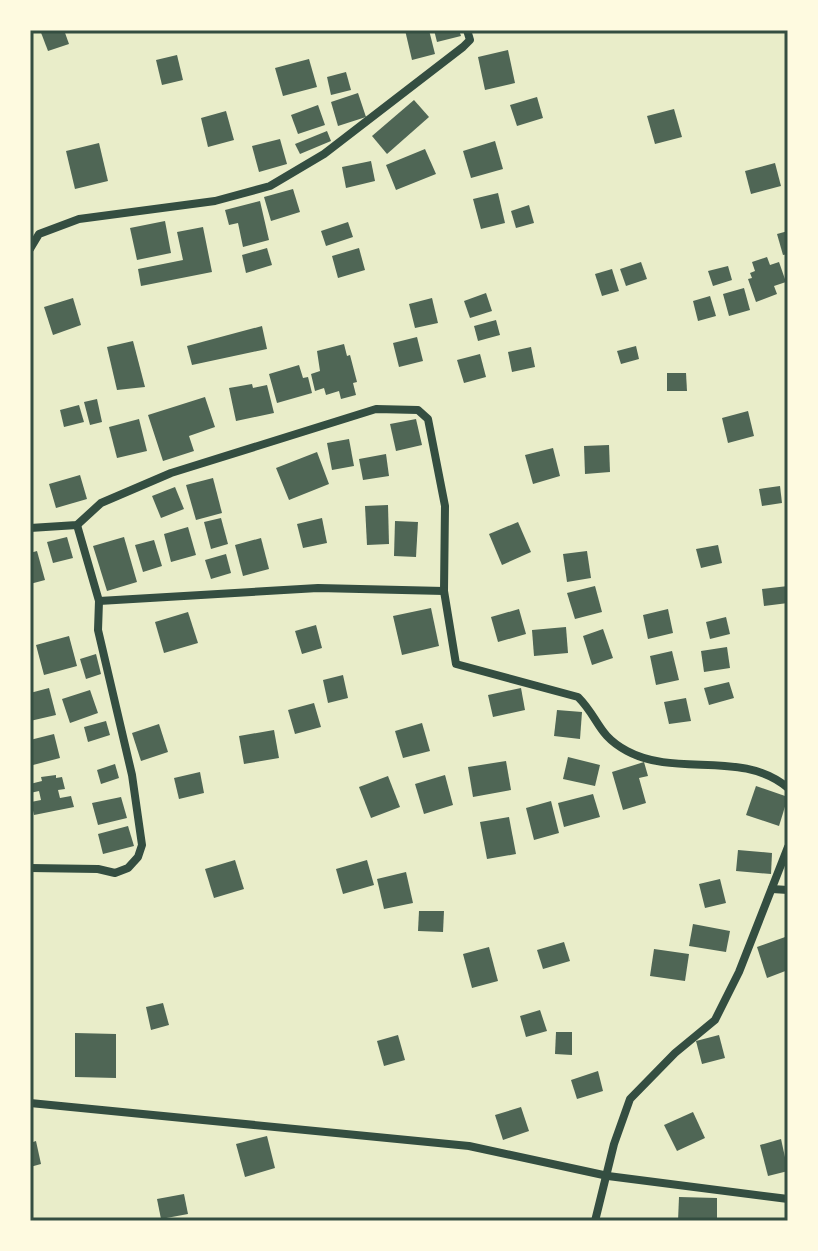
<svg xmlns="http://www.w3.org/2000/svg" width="818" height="1251" font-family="Figtree,sans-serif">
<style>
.building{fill:#4f6655}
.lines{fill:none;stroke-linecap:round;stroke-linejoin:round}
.minor{stroke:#344e41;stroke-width:8}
.neatline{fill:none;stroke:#344e41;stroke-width:3}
</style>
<rect width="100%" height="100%" fill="#e9edc9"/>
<g class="building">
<path d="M40,30H64L69,44L48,51Z"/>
<path d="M405,30H429L435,54L412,60Z"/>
<path d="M434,30H459L461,36L437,42Z"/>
<path d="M508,50L515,83L485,90L478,57Z"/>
<path d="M177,55L183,80L162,85L156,60Z"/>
<path d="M309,59L317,87L283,96L275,68Z"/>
<path d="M346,72L351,90L331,95L327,77Z"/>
<path d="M358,93L366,117L338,126L331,102Z"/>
<path d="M537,97L543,118L517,126L510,105Z"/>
<path d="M414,100L429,117L387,154L372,136Z"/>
<path d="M318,105L325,125L298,134L291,115Z"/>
<path d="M674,109L682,137L655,144L647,116Z"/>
<path d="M226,111L234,140L208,147L201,118Z"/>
<path d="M327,131L331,141L300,154L295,144Z"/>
<path d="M280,139L287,164L259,172L252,146Z"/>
<path d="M495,141L503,169L471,178L463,151Z"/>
<path d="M99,143L108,181L75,189L66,151Z"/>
<path d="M425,149L436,174L396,190L386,165Z"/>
<path d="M371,161L375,181L346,188L342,167Z"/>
<path d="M775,163L781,186L751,194L745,171Z"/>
<path d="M293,189L300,212L271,221L264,197Z"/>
<path d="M498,193L505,223L481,229L473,199Z"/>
<path d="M260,201L269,240L243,247L238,223L229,225L225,210Z"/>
<path d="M529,205L534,223L516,228L511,211Z"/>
<path d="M165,221L171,253L137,260L130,228Z"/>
<path d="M348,222L353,237L326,246L321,231Z"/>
<path d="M203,227L212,272L141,286L138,269L183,260L177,232Z"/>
<path d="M788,231V254L783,255L777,234Z"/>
<path d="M267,248L272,265L246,273L242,255Z"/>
<path d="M359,248L365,270L338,278L332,256Z"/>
<path d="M767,257L770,265L779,262L786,282L774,286L777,294L756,302L748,279L752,278L750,273L755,271L752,262Z"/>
<path d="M641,262L647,279L626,286L620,269Z"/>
<path d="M728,266L732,280L713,286L708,271Z"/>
<path d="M612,269L619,291L602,296L595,274Z"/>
<path d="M744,288L750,310L729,316L723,294Z"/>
<path d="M486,293L492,311L470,318L464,301Z"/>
<path d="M710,296L716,316L698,321L693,301Z"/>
<path d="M73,298L81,325L53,335L44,307Z"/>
<path d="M432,298L438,323L415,328L409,304Z"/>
<path d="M496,320L500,335L478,341L474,326Z"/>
<path d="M262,326L267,349L192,365L187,346Z"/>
<path d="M417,337L423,361L399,367L393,343Z"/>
<path d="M133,341L145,387L117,390L107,347Z"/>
<path d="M344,344L347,356L350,355L357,382L353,383L356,395L341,399L339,391L326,395L324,388L315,391L311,374L320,371L317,351Z"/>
<path d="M636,346L639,359L621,364L617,351Z"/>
<path d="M531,347L535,367L512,372L508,352Z"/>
<path d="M480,354L486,377L464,383L457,360Z"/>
<path d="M299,365L303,378L308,377L312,393L277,403L269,374Z"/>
<path d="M667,373H686L687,391H667Z"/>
<path d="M252,384L253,388L267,385L274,413L236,421L229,388Z"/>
<path d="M205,397L215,427L189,436L194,451L163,461L148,415Z"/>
<path d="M97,399L102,422L90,425L84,402Z"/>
<path d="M79,405L84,422L64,427L60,410Z"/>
<path d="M748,411L754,436L728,443L722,418Z"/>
<path d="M139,419L147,451L117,458L109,427Z"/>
<path d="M416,419L422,445L396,451L390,424Z"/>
<path d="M349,439L354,466L332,470L327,443Z"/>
<path d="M609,445L610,472L585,474L584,446Z"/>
<path d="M553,448L560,476L533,484L525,455Z"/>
<path d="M317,452L329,484L289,500L276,468Z"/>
<path d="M386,454L389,476L363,480L359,459Z"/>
<path d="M80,475L87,499L56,508L49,484Z"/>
<path d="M213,478L222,513L196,520L186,485Z"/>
<path d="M780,486L782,503L762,506L759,489Z"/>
<path d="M175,487L184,509L161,518L152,496Z"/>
<path d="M388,505L389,544L367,545L365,506Z"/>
<path d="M221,518L228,544L211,549L204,522Z"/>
<path d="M322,518L327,543L303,548L297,524Z"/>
<path d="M395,521L418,522L416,557L394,556Z"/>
<path d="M518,522L531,552L502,565L489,534Z"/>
<path d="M188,527L196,555L171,562L164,534Z"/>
<path d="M67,537L73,558L53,563L47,542Z"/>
<path d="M124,537L137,582L107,591L93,546Z"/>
<path d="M261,538L269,569L243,576L235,545Z"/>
<path d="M154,540L162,566L143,572L135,545Z"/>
<path d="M718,545L722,563L701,568L696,549Z"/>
<path d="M37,551L45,580L30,584V553Z"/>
<path d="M587,551L591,578L567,582L563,554Z"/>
<path d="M226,554L231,573L211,579L205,560Z"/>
<path d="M595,586L602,612L575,619L567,593Z"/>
<path d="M788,586V603L764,606L762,589Z"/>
<path d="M431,608L439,646L402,655L393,616Z"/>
<path d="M519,609L526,634L498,642L491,617Z"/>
<path d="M668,609L673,633L648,639L643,615Z"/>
<path d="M188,612L198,643L164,653L155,622Z"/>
<path d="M726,617L730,634L710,639L706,622Z"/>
<path d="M316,625L322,648L302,654L295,631Z"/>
<path d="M566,627L568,653L534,656L532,630Z"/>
<path d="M603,629L613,658L592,665L583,636Z"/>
<path d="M69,636L77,666L44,675L36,645Z"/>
<path d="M727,647L730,668L704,672L701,651Z"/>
<path d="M672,651L679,680L656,685L650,656Z"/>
<path d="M96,654L101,674L86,679L80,659Z"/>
<path d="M343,675L348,698L328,703L323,680Z"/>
<path d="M729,682L734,698L709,705L704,688Z"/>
<path d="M49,688L56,715L30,721V693Z"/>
<path d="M521,688L525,710L493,717L488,695Z"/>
<path d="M90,690L98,713L70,723L62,699Z"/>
<path d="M686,698L691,721L669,724L664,702Z"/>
<path d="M314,703L321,727L295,734L288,710Z"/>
<path d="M557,710L582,712L580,739L554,736Z"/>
<path d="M106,721L110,735L88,742L84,727Z"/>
<path d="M422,723L430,751L403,758L395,731Z"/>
<path d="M159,724L168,752L141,761L132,733Z"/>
<path d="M274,730L279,758L244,764L239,736Z"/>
<path d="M54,734L60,758L33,765L30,740Z"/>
<path d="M568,757L600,765L595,786L563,779Z"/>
<path d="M506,761L511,790L473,797L468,767Z"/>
<path d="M644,762L648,776L639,778L646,803L623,810L612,772Z"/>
<path d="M115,764L119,778L101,784L97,770Z"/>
<path d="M200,772L204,793L179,799L174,778Z"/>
<path d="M56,775V778L62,777L65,789L58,790L60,798L71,796L74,807L34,815L31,802L41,800L39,791L30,793V784L42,781L41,777Z"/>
<path d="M445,775L453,805L424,814L415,784Z"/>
<path d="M388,776L400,807L371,818L359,787Z"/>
<path d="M756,786L788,797L779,826L746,815Z"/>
<path d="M593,794L600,817L564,827L558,803Z"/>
<path d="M121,797L127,818L98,825L92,803Z"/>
<path d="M551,801L559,833L534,840L526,808Z"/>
<path d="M509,817L516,854L487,859L480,822Z"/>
<path d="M128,826L134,846L103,854L98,834Z"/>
<path d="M738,850L772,853L771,874L736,871Z"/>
<path d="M235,860L244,889L214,898L205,869Z"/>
<path d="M367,860L374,885L343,894L336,869Z"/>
<path d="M406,872L413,903L384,909L377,879Z"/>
<path d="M720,879L726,903L705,908L699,884Z"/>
<path d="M419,911H444L443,932L418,931Z"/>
<path d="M693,924L730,931L726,952L689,946Z"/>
<path d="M788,936V970L767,978L757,947Z"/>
<path d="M564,942L570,961L543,969L537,950Z"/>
<path d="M489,947L498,981L472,988L463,954Z"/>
<path d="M654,949L689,954L685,981L650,976Z"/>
<path d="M163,1003L169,1025L151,1030L146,1007Z"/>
<path d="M540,1010L547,1031L526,1037L520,1016Z"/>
<path d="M556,1032H572V1055L555,1054Z"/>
<path d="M75,1033L116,1034V1078L75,1077Z"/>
<path d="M398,1035L405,1060L384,1066L377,1041Z"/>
<path d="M719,1035L725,1058L702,1064L696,1041Z"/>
<path d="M598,1071L603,1091L577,1099L571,1080Z"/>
<path d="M521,1107L529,1131L503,1140L495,1115Z"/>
<path d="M693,1112L705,1138L677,1151L664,1125Z"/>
<path d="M267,1136L275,1168L245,1177L236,1144Z"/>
<path d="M781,1139L788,1171L768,1176L760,1145Z"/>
<path d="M36,1141L41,1164L30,1167V1143Z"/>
<path d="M184,1194L188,1214L161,1219L157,1199Z"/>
<path d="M679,1197L717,1198V1221H678Z"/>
</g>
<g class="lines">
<g class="minor">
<path d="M30,249L39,234L79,219L215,201L270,186L324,154L463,47L470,40L467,30"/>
<path d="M30,528L77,525L101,503L171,473L376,409L418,410L428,419L445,506L444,591L456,664L578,697C599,718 597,735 627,751C677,778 742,749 788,788"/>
<path d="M99,601L318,588L444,591"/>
<path d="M30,868L98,869L115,873L128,868L138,857L142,845L132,775L98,630L99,601L77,525"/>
<path d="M772,889L788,890"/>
<path d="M30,1103L469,1146L608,1176L788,1199"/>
<path d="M595,1221L614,1144L630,1099L675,1053L715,1020L739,972L788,847"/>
</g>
</g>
<rect width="818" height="1251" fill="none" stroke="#fefae0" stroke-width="64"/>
<rect x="32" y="32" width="754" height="1187" class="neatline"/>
</svg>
